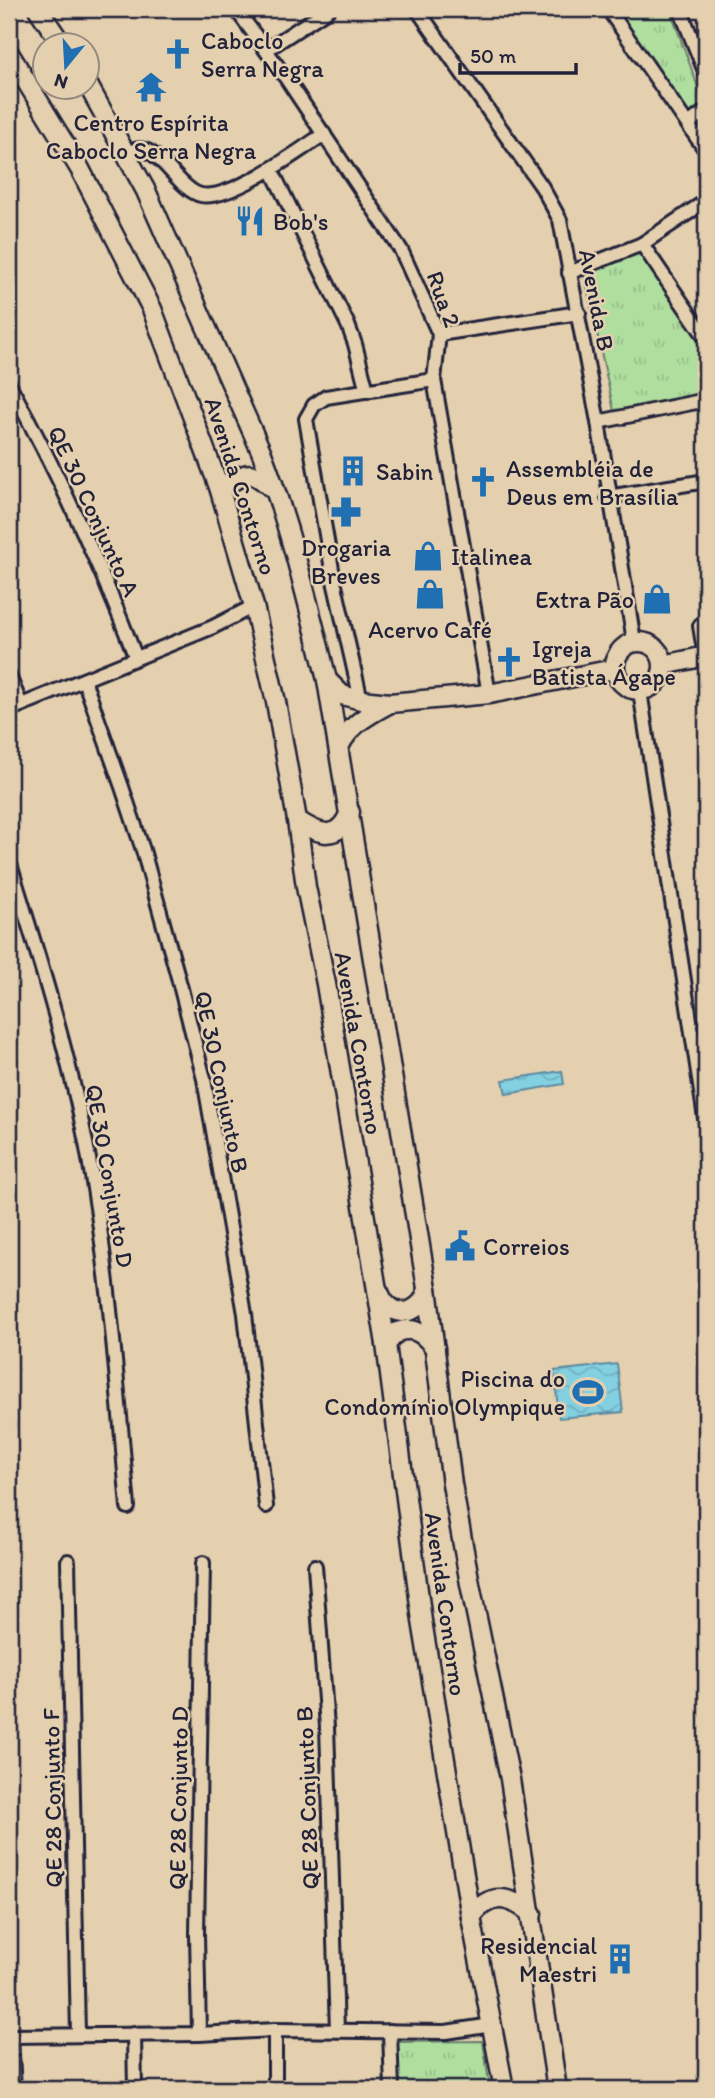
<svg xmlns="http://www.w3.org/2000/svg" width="715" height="2098" font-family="Itim,sans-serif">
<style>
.park{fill:url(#park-tufts);stroke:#68806c;stroke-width:2}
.water{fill:url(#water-waves);stroke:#5c8a9f;stroke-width:2}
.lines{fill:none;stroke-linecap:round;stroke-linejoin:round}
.street-casing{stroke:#22223b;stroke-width:18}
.secondary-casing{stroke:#22223b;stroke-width:23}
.street{stroke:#e4d0ae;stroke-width:12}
.secondary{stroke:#e4d0ae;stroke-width:18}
.labels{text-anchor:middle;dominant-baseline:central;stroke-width:5;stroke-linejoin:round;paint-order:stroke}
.poi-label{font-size:24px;fill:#22223b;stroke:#e4d0ae;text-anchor:start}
.street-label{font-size:24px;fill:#22223b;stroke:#e4d0ae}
</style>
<defs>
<pattern id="park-tufts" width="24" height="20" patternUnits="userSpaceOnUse" patternTransform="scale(1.75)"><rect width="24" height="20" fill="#afde9e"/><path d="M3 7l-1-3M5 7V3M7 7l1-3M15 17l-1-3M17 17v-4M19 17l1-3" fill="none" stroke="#96be89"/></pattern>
<pattern id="water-waves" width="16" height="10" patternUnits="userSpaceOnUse" patternTransform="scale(1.75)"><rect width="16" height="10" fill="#83d0e1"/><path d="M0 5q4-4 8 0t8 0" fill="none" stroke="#71b2c2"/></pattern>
</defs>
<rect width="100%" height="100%" fill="#e4d0ae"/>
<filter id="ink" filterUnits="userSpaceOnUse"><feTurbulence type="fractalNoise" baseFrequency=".0143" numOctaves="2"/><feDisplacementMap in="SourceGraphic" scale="14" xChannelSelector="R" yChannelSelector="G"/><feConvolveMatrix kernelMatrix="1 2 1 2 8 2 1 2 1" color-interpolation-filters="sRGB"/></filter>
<g filter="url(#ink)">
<g class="park">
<path d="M614,9H670L705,107L686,115Z"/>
<path d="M639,252L706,348V395L614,411L584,274Z"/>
<path d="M483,2041L490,2089H398L397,2042Z"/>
</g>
<g class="water">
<path d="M562,1071L564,1084L506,1094L503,1080Z"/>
<path d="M617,1364L623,1412L559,1418L554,1371Z"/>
</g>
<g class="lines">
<g class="street-casing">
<g id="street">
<path d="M236,9L286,78L401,250L439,334L434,380L489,694"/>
<path d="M417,9L542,187L560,220L598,422L634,641"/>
<path d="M608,9L706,151"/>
<path d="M680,9L706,74"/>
<path d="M266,50L329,9"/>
<path d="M688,124L706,111"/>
<path d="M127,154C155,133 176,190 201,195C230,201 299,151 324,134"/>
<path d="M271,169L348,325L355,344L367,391"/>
<path d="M642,244L706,338"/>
<path d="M569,273L642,244L706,201"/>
<path d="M439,334L579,313"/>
<path d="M9,384C58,473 100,564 136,658"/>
<path d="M598,422L706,400"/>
<path d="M608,497L706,481"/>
<path d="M705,656L700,626L706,621"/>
<path d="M9,676L21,705"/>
<path d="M84,680L122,787L143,850L178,977L204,1079L245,1314L266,1506"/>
<path d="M640,691L706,1125"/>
<path d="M361,700L334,581L306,419L314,405L326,397L434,380"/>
<path d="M9,710L213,627L254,606"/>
<path d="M9,861C38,954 67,1047 86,1143C109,1263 117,1385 128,1507"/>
<path d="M68,1561L78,2034"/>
<path d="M315,1566L327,1727L337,2030"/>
<path d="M390,2031L392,2089"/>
<path d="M134,2034L135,2089"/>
<path d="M199,2034L197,1934L203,1563"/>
<path d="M9,2036L199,2034L275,2030L446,2032L492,2025"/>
<path d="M11,2036L14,2089"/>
<path d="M275,2089V2030"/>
</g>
</g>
<g class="secondary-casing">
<g id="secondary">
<path d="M38,9L63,46"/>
<path d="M9,53L80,169L152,309L219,487L254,606L276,702L297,820L306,887L326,984L386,1344L422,1621L471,1917L504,2089"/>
<path d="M88,85L146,191L261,451C290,525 308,603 327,680L427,1288L452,1484L470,1584L510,1779L557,2089"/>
<path d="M219,487C248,477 244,463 273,489"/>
<circle cx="639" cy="666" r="24"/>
<path d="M664,665L706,656"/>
<path d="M327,680L342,695L361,700L390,703L489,694L614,669"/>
<path d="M339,747C350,724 368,715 390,703"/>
<path d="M297,820C319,835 338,842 350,812"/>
<path d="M379,1292C381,1297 384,1303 388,1306C404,1320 424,1307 427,1290"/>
<path d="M386,1344L397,1332C415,1326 424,1334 435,1348"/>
<path d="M471,1917C490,1891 510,1896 532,1914"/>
</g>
</g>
<use href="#street" class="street"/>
<use href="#secondary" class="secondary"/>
</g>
</g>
<defs>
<g id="church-bare" transform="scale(2.415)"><path d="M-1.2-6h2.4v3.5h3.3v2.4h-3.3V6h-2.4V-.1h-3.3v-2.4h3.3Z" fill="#1f6fb2" stroke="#e4d0ae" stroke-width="2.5" paint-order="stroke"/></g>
<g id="temple-bare" transform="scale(2.415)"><path d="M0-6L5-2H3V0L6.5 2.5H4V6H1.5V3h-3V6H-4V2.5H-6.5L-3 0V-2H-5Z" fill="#1f6fb2" stroke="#e4d0ae" stroke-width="2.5" paint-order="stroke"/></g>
<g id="restaurant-bare" transform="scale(2.415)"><path d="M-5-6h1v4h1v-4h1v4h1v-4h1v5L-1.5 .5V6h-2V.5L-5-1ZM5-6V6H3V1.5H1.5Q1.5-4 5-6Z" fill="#1f6fb2" stroke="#e4d0ae" stroke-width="2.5" paint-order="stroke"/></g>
<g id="building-bare" transform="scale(2.415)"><path d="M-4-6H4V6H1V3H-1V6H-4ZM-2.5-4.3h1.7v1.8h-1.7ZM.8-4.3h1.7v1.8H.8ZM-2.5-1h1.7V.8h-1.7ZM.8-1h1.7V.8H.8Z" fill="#1f6fb2" stroke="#e4d0ae" stroke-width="2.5" paint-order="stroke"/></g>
<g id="pharmacy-bare" transform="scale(2.415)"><path d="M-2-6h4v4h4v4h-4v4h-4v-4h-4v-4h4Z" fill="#1f6fb2" stroke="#e4d0ae" stroke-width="2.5" paint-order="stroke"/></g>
<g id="shop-bare" transform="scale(2.415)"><path d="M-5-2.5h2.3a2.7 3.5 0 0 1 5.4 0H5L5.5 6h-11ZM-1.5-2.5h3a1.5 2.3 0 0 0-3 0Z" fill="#1f6fb2" stroke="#e4d0ae" stroke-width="2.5" paint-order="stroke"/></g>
<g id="civic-bare" transform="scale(2.415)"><path d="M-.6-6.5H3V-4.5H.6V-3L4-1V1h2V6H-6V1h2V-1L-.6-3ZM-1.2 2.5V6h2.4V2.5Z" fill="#1f6fb2" stroke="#e4d0ae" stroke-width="2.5" paint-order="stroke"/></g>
<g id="stadium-bare" transform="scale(2.415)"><path d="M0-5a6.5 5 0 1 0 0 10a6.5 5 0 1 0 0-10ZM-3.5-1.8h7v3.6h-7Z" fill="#1f6fb2" stroke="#e4d0ae" stroke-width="2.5" paint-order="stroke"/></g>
</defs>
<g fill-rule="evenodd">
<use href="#church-bare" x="178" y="54"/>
<use href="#temple-bare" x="151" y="87"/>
<use href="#restaurant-bare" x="250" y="221"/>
<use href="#building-bare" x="353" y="471"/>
<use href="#church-bare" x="483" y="482"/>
<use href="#pharmacy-bare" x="346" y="512"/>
<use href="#shop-bare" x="428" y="556"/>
<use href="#shop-bare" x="430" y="594"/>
<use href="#shop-bare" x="657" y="599"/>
<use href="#church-bare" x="509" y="662"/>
<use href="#civic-bare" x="460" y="1246"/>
<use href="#stadium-bare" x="588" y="1392"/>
<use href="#building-bare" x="620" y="1959"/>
</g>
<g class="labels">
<g class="poi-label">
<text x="201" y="40">Caboclo<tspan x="201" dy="28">Serra Negra</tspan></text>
<text x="151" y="122" text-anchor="middle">Centro Espírita<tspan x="151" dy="28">Caboclo Serra Negra</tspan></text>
<text x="273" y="221">Bob's</text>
<text x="506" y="468">Assembléia de<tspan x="506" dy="28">Deus em Brasília</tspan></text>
<text x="376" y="471">Sabin</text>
<text x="346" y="547" text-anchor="middle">Drogaria<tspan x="346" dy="28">Breves</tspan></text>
<text x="451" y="556">Italinea</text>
<text x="634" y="599" text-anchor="end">Extra Pão</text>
<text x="430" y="629" text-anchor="middle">Acervo Café</text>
<text x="532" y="648">Igreja<tspan x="532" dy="28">Batista Ágape</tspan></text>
<text x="483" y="1246">Correios</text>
<text x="565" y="1378" text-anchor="end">Piscina do<tspan x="565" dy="28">Condomínio Olympique</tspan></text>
<text x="597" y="1945" text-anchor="end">Residencial<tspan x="597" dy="28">Maestri</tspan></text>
</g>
<g class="street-label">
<text transform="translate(444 299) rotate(70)">Rua 2</text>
<text transform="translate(597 300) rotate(79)">Avenida B</text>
<text transform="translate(241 486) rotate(72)">Avenida Contorno</text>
<text transform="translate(94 511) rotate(65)">QE 30 Conjunto A</text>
<text transform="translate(359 1043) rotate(80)">Avenida Contorno</text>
<text transform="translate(222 1082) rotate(78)">QE 30 Conjunto B</text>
<text transform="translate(110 1176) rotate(80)">QE 30 Conjunto D</text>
<text transform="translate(446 1604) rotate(82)">Avenida Contorno</text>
<text transform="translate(52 1798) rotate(-91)">QE 28 Conjunto F</text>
<text transform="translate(178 1798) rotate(-89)">QE 28 Conjunto D</text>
<text transform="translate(307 1798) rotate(-92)">QE 28 Conjunto B</text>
</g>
</g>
<rect width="715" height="2098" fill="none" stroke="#e4d0ae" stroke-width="35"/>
<rect x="18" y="18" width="680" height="2063" fill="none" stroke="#22223b" stroke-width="2.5" filter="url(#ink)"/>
<g transform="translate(66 66) rotate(198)"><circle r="33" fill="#e4d0ae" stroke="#968a80" stroke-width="2"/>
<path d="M0-5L12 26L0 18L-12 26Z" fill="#1f6fb2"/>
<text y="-10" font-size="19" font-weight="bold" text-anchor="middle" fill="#22223b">N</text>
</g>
<path d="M460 63v10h116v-10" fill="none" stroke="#22223b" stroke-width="3.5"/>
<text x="470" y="63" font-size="21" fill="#22223b" stroke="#e4d0ae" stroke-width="5" paint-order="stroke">50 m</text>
</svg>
